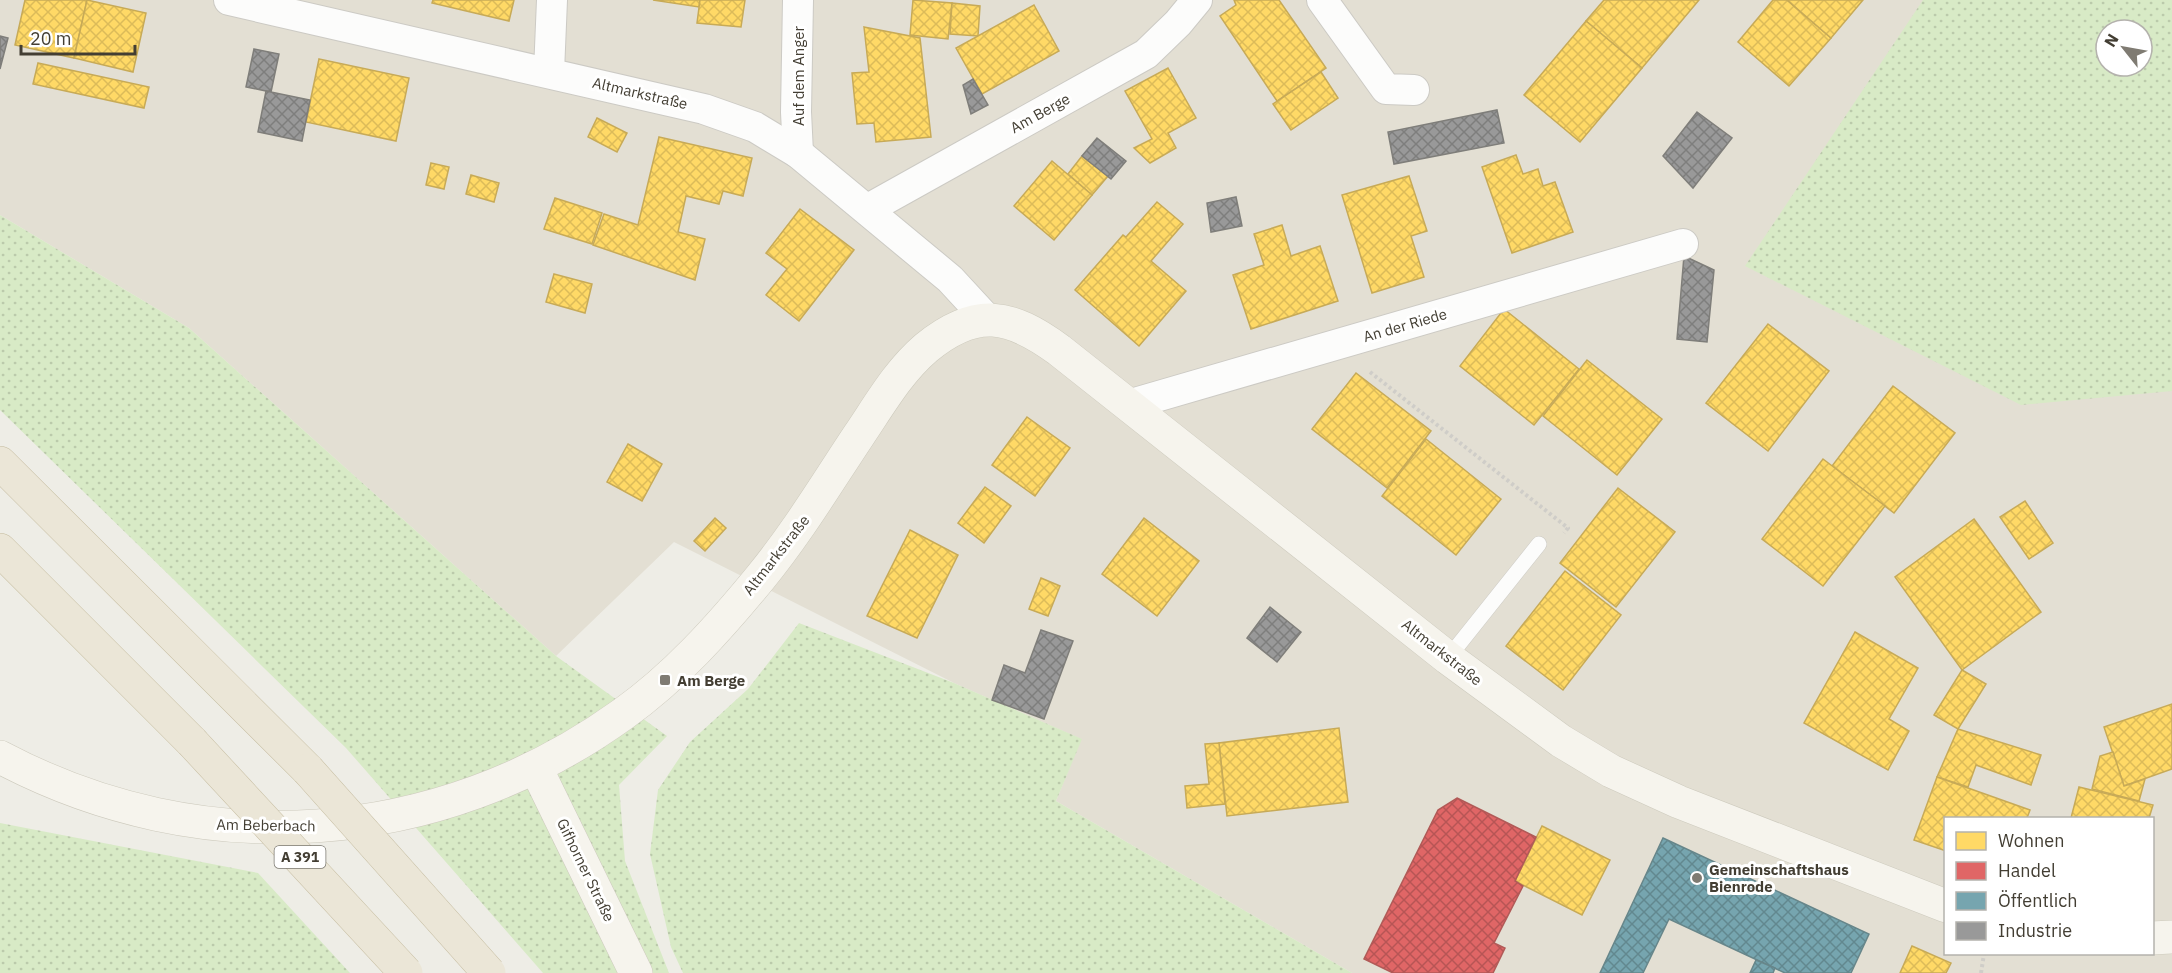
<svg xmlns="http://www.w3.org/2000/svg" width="2172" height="973" font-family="'IBM Plex Sans',sans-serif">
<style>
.residential{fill:#e3dfd3;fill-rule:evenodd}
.green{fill:url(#green-dots);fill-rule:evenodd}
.homes{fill:url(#homes-cross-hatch);stroke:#c7aa57;stroke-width:1.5}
.shops{fill:url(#shops-cross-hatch);stroke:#b15a57;stroke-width:1.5}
.public{fill:url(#public-cross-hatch);stroke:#67868a;stroke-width:1.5}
.industry{fill:url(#industry-cross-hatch);stroke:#7f7e7a;stroke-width:1.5}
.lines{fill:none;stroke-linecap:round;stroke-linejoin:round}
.service-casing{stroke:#cccac4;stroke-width:16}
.minor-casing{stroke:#cccac4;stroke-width:32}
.secondary-casing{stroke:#cdcabd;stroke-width:34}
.motorway-casing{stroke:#c6bda1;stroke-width:34}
.path{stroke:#cfcdc8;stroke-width:4;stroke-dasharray:3 3;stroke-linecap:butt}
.service{stroke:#fcfcfb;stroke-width:15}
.minor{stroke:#fcfcfb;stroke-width:30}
.secondary{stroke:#f6f4ed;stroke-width:33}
.motorway{stroke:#ebe6d7;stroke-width:33}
.motorway-bridge-casing{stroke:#c6bda1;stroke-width:34;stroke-linecap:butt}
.motorway-bridge{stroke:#ebe6d7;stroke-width:33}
.poi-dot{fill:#7f7b72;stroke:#fff;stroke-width:2}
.labels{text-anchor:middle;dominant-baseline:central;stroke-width:6;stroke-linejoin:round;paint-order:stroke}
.shield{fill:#fff;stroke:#7b7870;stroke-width:1.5}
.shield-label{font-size:14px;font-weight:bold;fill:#433e33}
.street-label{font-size:15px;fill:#433e33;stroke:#fff}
.poi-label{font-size:15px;font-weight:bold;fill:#433e33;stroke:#fff;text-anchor:start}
</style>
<defs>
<pattern id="green-dots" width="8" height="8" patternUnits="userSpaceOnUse" patternTransform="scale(1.5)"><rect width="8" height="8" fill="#d8eac6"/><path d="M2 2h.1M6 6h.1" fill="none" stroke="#bbcaab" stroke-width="1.8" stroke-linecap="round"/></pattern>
<pattern id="homes-cross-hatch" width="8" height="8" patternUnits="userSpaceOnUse" patternTransform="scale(1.5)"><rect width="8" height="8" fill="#ffd966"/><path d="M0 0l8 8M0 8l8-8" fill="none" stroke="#dcbb59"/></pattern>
<pattern id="shops-cross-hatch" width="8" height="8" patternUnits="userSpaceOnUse" patternTransform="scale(1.5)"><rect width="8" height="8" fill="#e06666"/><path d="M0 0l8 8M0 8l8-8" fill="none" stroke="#b75555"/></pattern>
<pattern id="public-cross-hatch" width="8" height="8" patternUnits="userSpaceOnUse" patternTransform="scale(1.5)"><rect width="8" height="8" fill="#76a5af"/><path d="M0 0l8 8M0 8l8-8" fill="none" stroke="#62888f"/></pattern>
<pattern id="industry-cross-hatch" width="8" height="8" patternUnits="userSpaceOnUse" patternTransform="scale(1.5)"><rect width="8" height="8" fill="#999"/><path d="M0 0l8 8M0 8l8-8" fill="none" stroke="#7e7e7d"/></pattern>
</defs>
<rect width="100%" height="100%" fill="#eeede6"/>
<path class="residential" d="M0,0H2172V973H1352L1056,801L1081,739L954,683L674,542L556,656L189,328L0,215ZM2106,30H2142V66H2106ZM1946,818H2152V954H1946Z"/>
<g class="green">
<path d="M1923,0H2172V391L2021,405L1745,266ZM2106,30H2142V66H2106Z"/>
<path d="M0,215L189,328L556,656L667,736L619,785L625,861L669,973H543L346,748L0,410Z"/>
<path d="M799,623L954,683L1082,739L1056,801L1352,973H683L671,947L650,854L658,790L690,742L748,689Z"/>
<path d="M0,823L258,873L350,973H0Z"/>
</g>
<g class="homes">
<path d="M25,0H87L74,58L15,45Z"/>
<path d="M87,0L146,13L133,72L74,58Z"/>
<path d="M433,0H514L509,21L432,3Z"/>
<path d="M653,0H700L699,7Z"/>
<path d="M700,0H745L741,27L697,23Z"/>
<path d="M913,0L952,3L948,39L910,35Z"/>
<path d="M1234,0H1279L1326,68L1277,101L1220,16L1236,5Z"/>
<path d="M1604,0H1699L1642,68L1586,21Z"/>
<path d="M1773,0H1787L1831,38L1789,86L1738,42Z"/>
<path d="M1787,0H1863L1831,38Z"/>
<path d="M952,3L980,6L978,36L950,34Z"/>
<path d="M1034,5L1059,51L982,94L956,48Z"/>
<path d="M1586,21L1642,68L1580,142L1524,95Z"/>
<path d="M864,27L920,38L931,137L876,142L874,123L857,124L852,73L869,72Z"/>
<path d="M319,59L409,78L396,141L306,122Z"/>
<path d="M38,63L149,87L144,108L33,84Z"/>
<path d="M1168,68L1196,118L1168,133L1176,148L1150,163L1134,148L1152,139L1125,91Z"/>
<path d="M1321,72L1338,98L1291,130L1273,104Z"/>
<path d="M597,118L627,133L617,152L588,137Z"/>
<path d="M659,137L752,158L743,196L723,191L719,204L686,196L678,232L705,239L695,280L593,245L604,214L638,225Z"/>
<path d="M1516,155L1523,174L1538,169L1543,186L1555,182L1573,232L1512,253L1482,167Z"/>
<path d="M1082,156L1108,176L1092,195L1068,174Z"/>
<path d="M1052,161L1092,195L1054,240L1014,206Z"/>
<path d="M431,163L449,167L444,189L426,185Z"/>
<path d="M471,175L499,183L494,202L466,194Z"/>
<path d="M1409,176L1427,231L1411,236L1424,277L1372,293L1342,195Z"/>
<path d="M555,198L602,213L592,244L544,229Z"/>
<path d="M1157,202L1183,224L1151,261L1186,291L1139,346L1075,290L1123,235L1126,237Z"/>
<path d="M800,209L854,250L799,321L766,295L787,269L766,253Z"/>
<path d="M1282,225L1291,256L1320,246L1338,301L1251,329L1233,275L1264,265L1254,234Z"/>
<path d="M554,274L592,284L585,313L546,302Z"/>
<path d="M1504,309L1579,369L1534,425L1460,366Z"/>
<path d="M1768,324L1829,371L1768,451L1706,403Z"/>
<path d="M1587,360L1662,419L1617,475L1543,416Z"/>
<path d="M1356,373L1431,431L1387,488L1312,429Z"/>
<path d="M1893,386L1955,433L1894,513L1832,466Z"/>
<path d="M1027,417L1070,448L1035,496L992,465Z"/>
<path d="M1426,439L1501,499L1456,555L1382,496Z"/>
<path d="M628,444L662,464L642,501L607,482Z"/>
<path d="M1823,459L1885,506L1823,586L1762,539Z"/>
<path d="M985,487L1011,506L984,543L958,523Z"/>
<path d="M1618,488L1675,532L1616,607L1560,563Z"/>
<path d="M2025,501L2053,543L2029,559L2000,517Z"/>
<path d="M715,518L726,528L705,551L694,541Z"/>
<path d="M1144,518L1199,561L1157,616L1102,574Z"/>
<path d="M1974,519L2041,612L1962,670L1895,577Z"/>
<path d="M910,530L958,555L917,638L867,616Z"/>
<path d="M1565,571L1621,615L1563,690L1506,646Z"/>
<path d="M1041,578L1060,586L1048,616L1029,609Z"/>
<path d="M1855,632L1918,668L1889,719L1909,731L1888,770L1804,723Z"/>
<path d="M1962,670L1986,684L1958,729L1934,715Z"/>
<path d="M2172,704V769L2124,786L2104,727Z"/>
<path d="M1339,728L1348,802L1227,816L1219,743Z"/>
<path d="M1958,729L2041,755L2031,785L1976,765L1968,787L1937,777Z"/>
<path d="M1219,743L1225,804L1187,808L1185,786L1209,784L1205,744Z"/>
<path d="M2113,752L2124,786L2145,779L2139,801L2092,789L2100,756Z"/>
<path d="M1937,777L2030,810L2027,818H1946V851L1914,840Z"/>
<path d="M2079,787L2153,805L2149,818H2071Z"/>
<path d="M1542,826L1610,860L1582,915L1515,881Z"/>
<path d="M1912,946L1951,963L1946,973H1900Z"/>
</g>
<path class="shops" d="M1457,798L1536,837L1515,881L1523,886L1494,943L1505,948L1493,973H1393L1364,959L1438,810Z"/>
<g class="public">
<path d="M1663,838L1869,934L1851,973H1785L1669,919L1643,973H1600Z"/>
<path d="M1756,960L1775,968L1773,973H1750Z"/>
</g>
<g class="industry">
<path d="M0,36L8,38L0,69Z"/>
<path d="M254,49L279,54L271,92L246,87Z"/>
<path d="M973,79L988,105L971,114L963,85Z"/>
<path d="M266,91L310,100L302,141L258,132Z"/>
<path d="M1497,110L1504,143L1394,164L1388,132Z"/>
<path d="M1697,112L1732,138L1693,188L1663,156Z"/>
<path d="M1097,138L1126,161L1111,179L1082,156Z"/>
<path d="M1236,197L1242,226L1211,232L1207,203Z"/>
<path d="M1684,256L1714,270L1707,342L1677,339Z"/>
<path d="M1270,607L1301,632L1277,662L1247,638Z"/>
<path d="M1041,630L1073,641L1044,719L992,700L1004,665L1025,673Z"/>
</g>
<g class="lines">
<g class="service-casing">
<path id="service" d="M1448,658L1539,544"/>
</g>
<g class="minor-casing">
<g id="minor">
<path d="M229,0L704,109L755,127L798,153L950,279L986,318"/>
<path d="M1322,0L1386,89L1414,90"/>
<path d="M549,72L552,0"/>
<path d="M798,153L796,112L798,0"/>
<path d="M868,209L1146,54L1178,23L1197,0"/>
<path d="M1128,405L1683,244"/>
</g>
</g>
<g class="secondary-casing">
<g id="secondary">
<path d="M0,757C202,864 437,848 623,714C675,677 719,628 760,578C797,533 827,483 859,435C880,404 898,372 926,348C976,307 1010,314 1059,350L1448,658L1561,741L1611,771L1679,802L1946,906"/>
<path d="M536,768L636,973"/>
<path d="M2152,938L2172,937"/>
</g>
</g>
<g class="motorway-casing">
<g id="motorway">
<path d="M0,463L308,770"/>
<path d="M0,550L192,742"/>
</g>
</g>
<g class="path">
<path d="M1370,372L1568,528L1564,533"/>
<path d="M1981,973L1984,954"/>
</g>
<use href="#service" class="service"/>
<use href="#minor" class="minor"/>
<use href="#secondary" class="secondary"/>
<use href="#motorway" class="motorway"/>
<g class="motorway-bridge-casing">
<g id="motorway-bridge">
<path d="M192,742L406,973"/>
<path d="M308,770L489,973"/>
</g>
</g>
<use href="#motorway-bridge" class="motorway-bridge"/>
</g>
<g class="poi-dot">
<rect x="659" y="674" width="12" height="12" rx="3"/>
<circle cx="1697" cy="878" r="6"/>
</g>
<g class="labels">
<rect class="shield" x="274.5" y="846" width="51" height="22" rx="4.5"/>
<g class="shield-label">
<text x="300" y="857">A 391</text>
</g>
<g class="street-label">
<text transform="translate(798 76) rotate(-90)">Auf dem Anger</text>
<text transform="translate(640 93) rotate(13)">Altmarkstraße</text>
<text transform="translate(1040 113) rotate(-29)">Am Berge</text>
<text transform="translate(1405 325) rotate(-16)">An der Riede</text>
<text transform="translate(776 555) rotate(-52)">Altmarkstraße</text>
<text transform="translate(1442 652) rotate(38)">Altmarkstraße</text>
<text transform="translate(266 825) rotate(1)">Am Beberbach</text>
<text transform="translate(586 870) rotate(64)">Gifhorner Straße</text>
</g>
<g class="poi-label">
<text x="677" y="680">Am Berge</text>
<text x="1709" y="869">Gemeinschaftshaus<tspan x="1709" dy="17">Bienrode</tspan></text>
</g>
</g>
<rect x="1944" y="817" width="210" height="138" fill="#ffffff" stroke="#b4b2ad" stroke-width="1.5"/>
<rect x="1956" y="832" width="30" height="18" fill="#ffd966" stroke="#b4b2ad" stroke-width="1.5"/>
<text x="1998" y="847" font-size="18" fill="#433e33">Wohnen</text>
<rect x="1956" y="862" width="30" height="18" fill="#e06666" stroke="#b4b2ad" stroke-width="1.5"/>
<text x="1998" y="877" font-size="18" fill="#433e33">Handel</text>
<rect x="1956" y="892" width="30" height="18" fill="#76a5af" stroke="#b4b2ad" stroke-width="1.5"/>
<text x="1998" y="907" font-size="18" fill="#433e33">Öffentlich</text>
<rect x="1956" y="922" width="30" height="18" fill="#999999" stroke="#b4b2ad" stroke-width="1.5"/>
<text x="1998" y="937" font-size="18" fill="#433e33">Industrie</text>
<g transform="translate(2124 48) rotate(301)"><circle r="28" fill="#ffffff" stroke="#b4b2ad" stroke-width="1.5"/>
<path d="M0-4.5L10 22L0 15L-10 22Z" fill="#7f7b72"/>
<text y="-9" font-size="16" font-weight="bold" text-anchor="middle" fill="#433e33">N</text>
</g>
<path d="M21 45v9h114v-9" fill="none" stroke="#433e33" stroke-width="3"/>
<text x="30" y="45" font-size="18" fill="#433e33" stroke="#ffffff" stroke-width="4.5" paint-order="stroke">20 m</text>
</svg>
